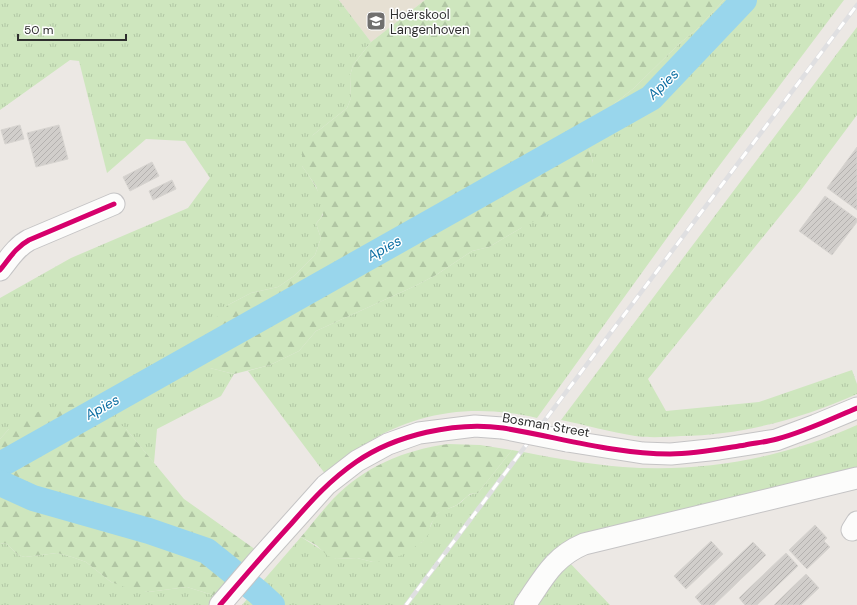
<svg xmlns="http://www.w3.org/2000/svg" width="857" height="605" font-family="'DM Sans',sans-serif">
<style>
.education{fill:#e6e0d3}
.grass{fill:url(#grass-tufts)}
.forest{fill:url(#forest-firs)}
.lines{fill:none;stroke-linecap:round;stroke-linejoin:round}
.river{stroke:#99d6ec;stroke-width:26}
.building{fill:url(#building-hatch);stroke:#d7d4d0}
.minor-casing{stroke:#c5c4c5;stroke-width:23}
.minor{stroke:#fcfcfb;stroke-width:21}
.rail-casing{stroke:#dfdfe1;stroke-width:4.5}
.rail{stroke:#fff;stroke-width:3;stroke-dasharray:9;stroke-linecap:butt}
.minor-bridge-casing{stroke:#c5c4c5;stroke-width:23;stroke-linecap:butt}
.minor-bridge{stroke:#fcfcfb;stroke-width:21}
.cycleway-casing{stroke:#fff;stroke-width:8}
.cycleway{stroke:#d6006c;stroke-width:5}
.labels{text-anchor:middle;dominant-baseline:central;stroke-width:3;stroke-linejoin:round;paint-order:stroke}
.poi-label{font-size:13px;fill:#2e2e2e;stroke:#fff;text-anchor:start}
.street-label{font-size:13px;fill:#2e2e2e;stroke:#fff}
.water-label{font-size:14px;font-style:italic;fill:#0d6fa3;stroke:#fff}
</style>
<defs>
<pattern id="grass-tufts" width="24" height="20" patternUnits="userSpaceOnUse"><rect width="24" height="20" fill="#cee6be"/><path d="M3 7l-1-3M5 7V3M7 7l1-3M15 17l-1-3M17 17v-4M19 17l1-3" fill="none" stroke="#b1c6a4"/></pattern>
<pattern id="forest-firs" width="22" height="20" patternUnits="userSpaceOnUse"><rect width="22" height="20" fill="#cee6be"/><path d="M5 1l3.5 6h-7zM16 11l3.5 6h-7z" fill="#b1c6a4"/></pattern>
<pattern id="building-hatch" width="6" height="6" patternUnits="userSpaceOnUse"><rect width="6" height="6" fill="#d1cecb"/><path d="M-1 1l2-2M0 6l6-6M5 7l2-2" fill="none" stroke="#b4b1af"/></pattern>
</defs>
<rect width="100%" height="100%" fill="#ece8e4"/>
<path class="education" d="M339,0H425L371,42Z"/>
<g class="grass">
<path d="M0,0H339L371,42L353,65L350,76L351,98L347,108L313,135L302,166C310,177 326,199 323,213C322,217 318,221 316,224L321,238L315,255L294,276L278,287L251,293L228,305L210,368L234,374L221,396L157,429L154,463L126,429H9L0,439V298L71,258L188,208L210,178L185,141L146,139L107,173L79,61L70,60L0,110Z"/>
<path d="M724,0H844L716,170L537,418C477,404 417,410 364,445C350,454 338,465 326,475L248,371L270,365L299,351L316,331L415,286L436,275L472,251L489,247L521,228L593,162L584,132L590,123L634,88L680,43L696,30Z"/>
<path d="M857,27V115L801,190L648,379L666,411L759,402L852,370L857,384V394C801,419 742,435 681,436C666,437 650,438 635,436C610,432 586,425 561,420Z"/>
<path d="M857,425V467L688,509L568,561L610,605H242L301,537L336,559L357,558L373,562L422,542C430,532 430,523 437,514C442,509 451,509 457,505C467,499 465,494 478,493L512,450C549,457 586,464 623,467C703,473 784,458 857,425Z"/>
<path d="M6,543L18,555L25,557L57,553L72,557L86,562L111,582L148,592L187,587L219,597L213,605H0V544Z"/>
</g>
<g class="forest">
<path d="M425,0H724L696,30L680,43L634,88L590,123L584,132L593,162L589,184L582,197L521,228L489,247L472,251L436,275L415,286L316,331L299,351L270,365L234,374L210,368L205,337L212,322L228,305L251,293L278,287L294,276L315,255L321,238L316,224L323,215V208L316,186L302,166V150L313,135L347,108L351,98L350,76L353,65L371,42Z"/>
<path d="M91,400L126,429L184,499L259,552L219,597L187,587L148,592L133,590L111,582L86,562L72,557L57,553L25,557L18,555L6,543L0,544V439L9,429L43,409Z"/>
<path d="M448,444L480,445L512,450L478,493L470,494L457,505L438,513L431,524L428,535L422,542L402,555L387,561L373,562L357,558L336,559L328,556L316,545L301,537C312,524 322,511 333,499C364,467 404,450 448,444Z"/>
</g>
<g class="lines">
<g class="river">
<path d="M0,465L651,98L744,0"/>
<path d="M0,483L33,498L149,531L207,551L259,593L272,605"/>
</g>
</g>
<g class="building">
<path d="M20,125L24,139L5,144L1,130Z"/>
<path d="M59,125L68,159L36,167L27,133Z"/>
<path d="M857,147V210L827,188Z"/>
<path d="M152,162L159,176L130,191L123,177Z"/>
<path d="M172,180L176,189L153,200L149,191Z"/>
<path d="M825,196L857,219V222L832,255L799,231Z"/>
<path d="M815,525L827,538L824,541L830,547L807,569L789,550Z"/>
<path d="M711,541L723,554L686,589L674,576Z"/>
<path d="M753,542L766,555L714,605H702L695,597Z"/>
<path d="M786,553L798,566L757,605H745L739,598Z"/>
<path d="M806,574L819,588L801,605H774Z"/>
</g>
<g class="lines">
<g class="minor-casing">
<g id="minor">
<path d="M0,270C9,259 16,247 29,240L114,204"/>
<path d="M567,441L643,453L671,454L719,449L776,440L816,425L857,408"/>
<path d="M852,530L857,522"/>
<path d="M220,605L256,563L326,485L357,461L388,444L419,433L475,426L502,428"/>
<path d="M525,605C543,579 553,557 584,544L857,478"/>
</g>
</g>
<use href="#minor" class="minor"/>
<g class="rail-casing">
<path id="rail" d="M406,605L857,5"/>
</g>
<use href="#rail" class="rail"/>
<g class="minor-bridge-casing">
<path id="minor-bridge" d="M502,428L567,441"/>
</g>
<use href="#minor-bridge" class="minor-bridge"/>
<g class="cycleway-casing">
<g id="cycleway">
<path d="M0,270C9,259 16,247 29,240L114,204"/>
<path d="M220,605C244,577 267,550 291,524C312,500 330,480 356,462C395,435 456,421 503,428C558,437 614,454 670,454C695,454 720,449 745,445C755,443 766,442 777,439C804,432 831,419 857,408"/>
</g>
</g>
<use href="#cycleway" class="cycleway"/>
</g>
<defs>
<g id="school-square" transform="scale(1)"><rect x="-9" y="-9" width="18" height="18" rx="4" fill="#706f6e" stroke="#fff"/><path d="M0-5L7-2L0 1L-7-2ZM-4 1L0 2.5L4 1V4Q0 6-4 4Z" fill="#fff"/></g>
</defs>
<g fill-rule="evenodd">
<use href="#school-square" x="376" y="21"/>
</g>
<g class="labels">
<g class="poi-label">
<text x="390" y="14">Hoërskool<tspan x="390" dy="15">Langenhoven</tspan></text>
</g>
<g class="street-label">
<text transform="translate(546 425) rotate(10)">Bosman Street</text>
</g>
<g class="water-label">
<text transform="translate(663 84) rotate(-44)">Apies</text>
<text transform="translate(384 248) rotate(-29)">Apies</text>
<text transform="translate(102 407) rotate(-29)">Apies</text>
</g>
</g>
<path d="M18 34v6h108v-6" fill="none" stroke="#2e2e2e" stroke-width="2"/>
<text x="24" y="34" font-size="12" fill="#2e2e2e" stroke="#ffffff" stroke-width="3" paint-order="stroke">50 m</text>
</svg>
